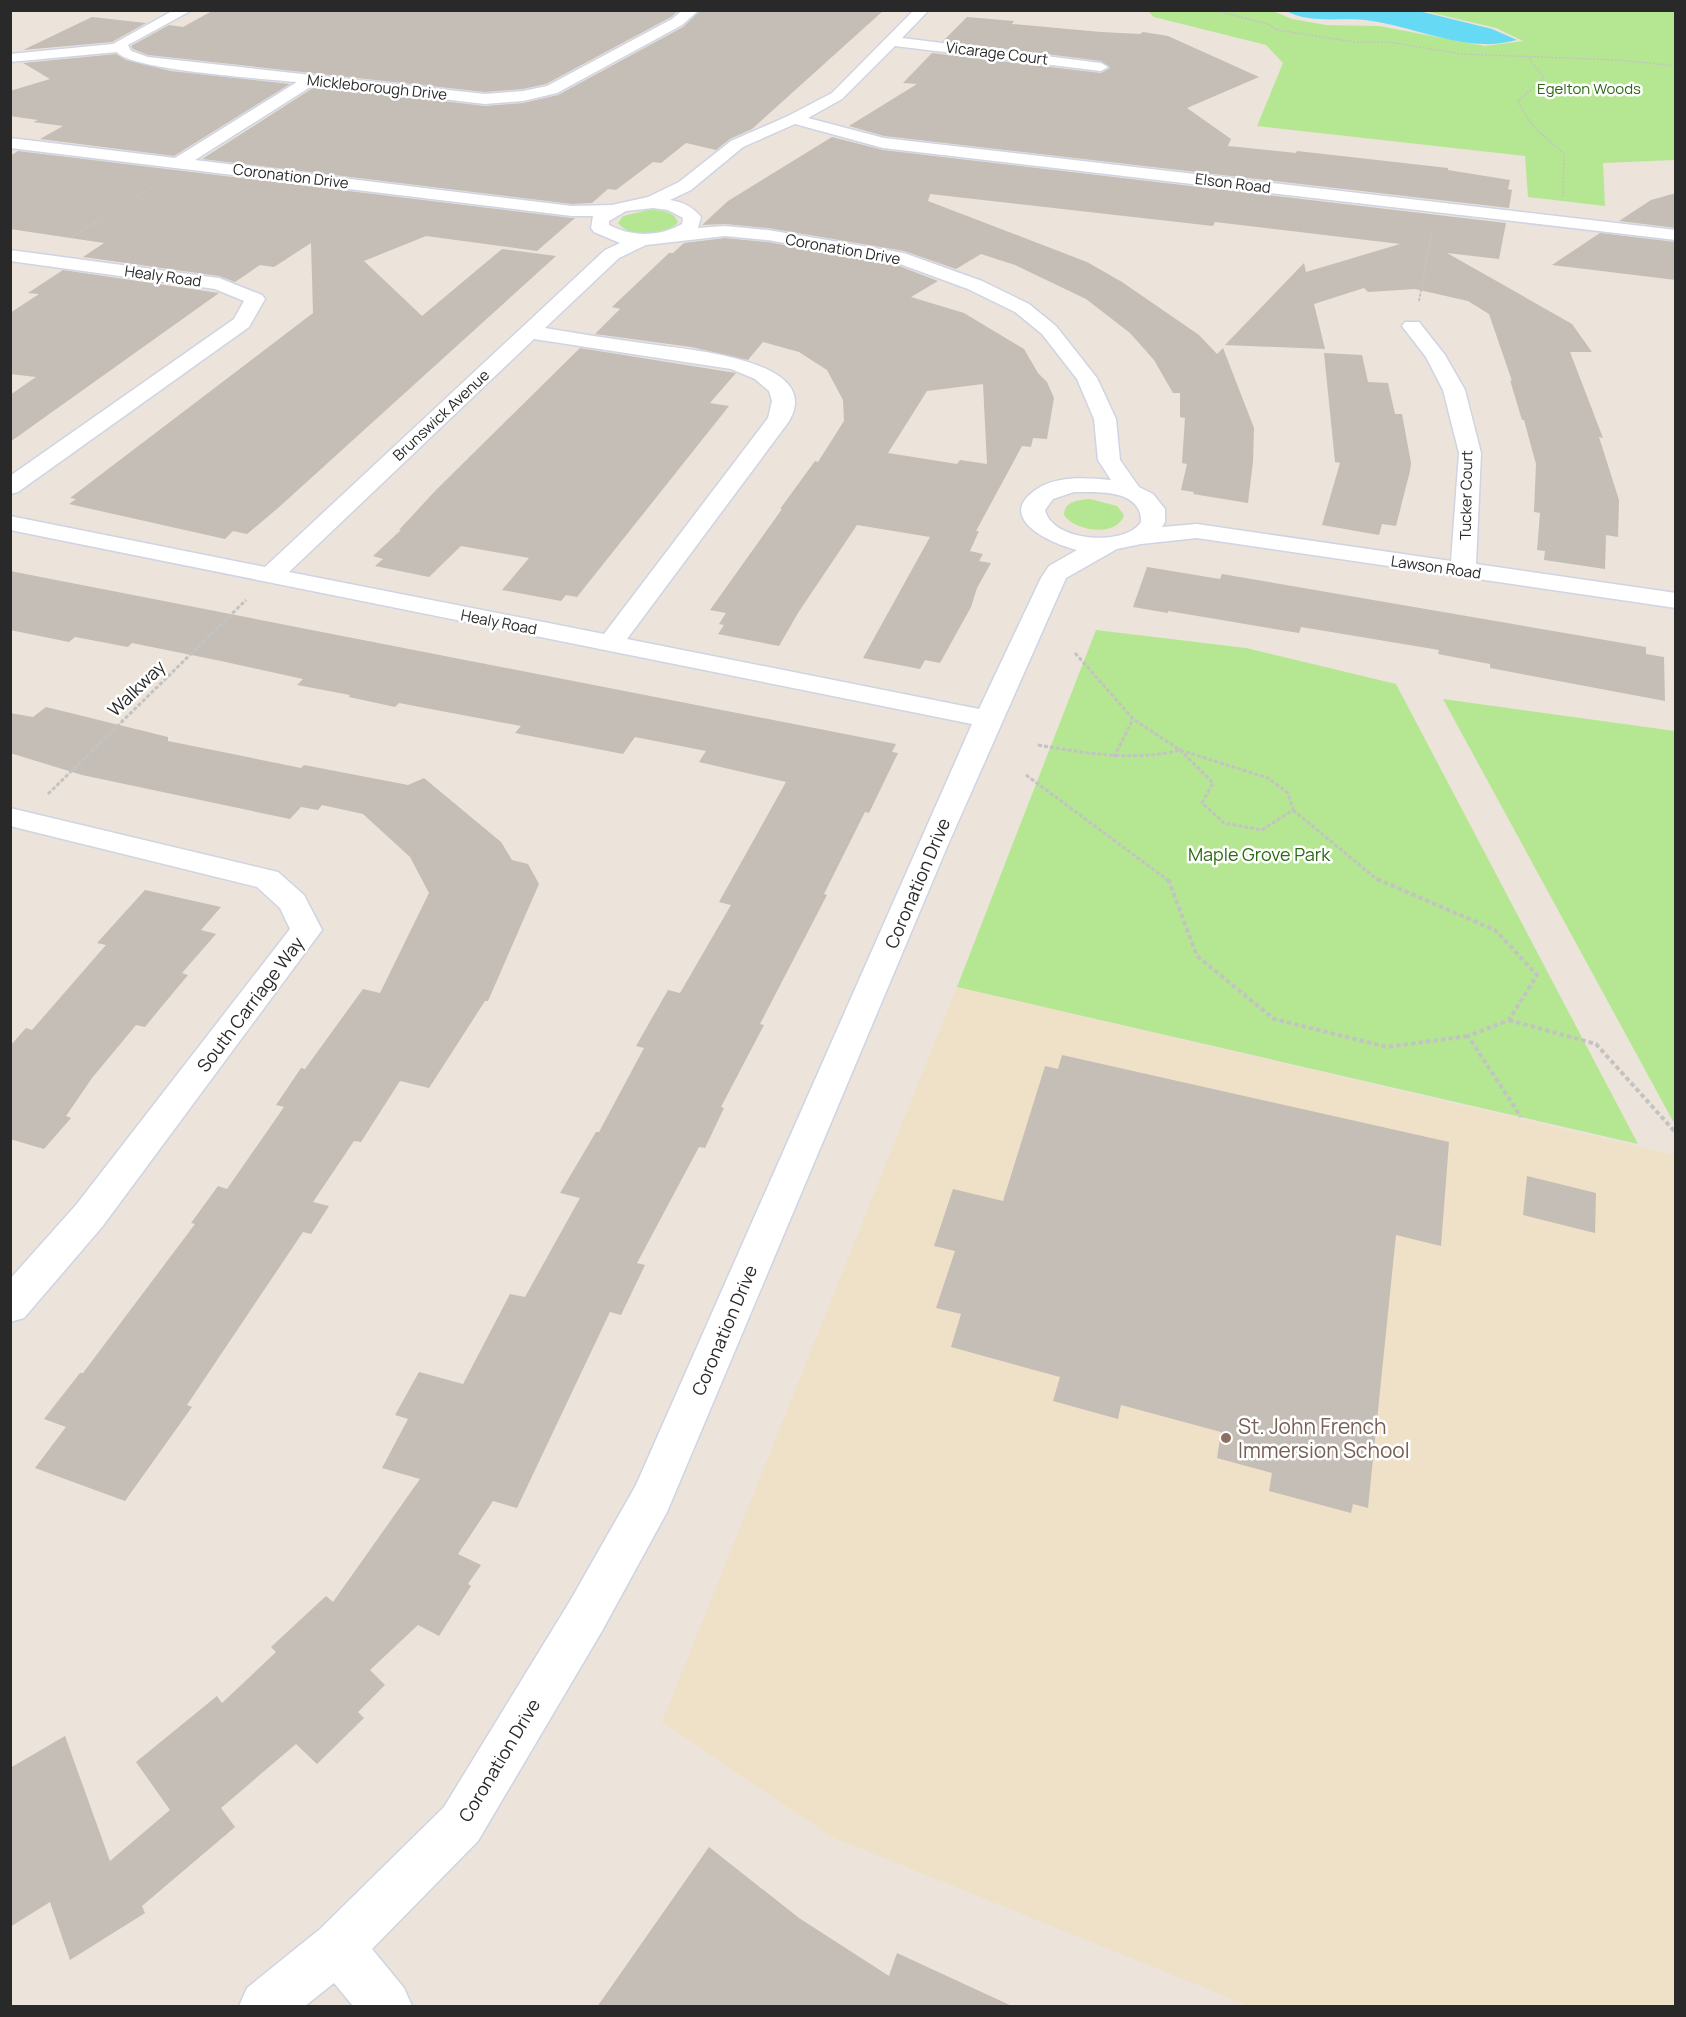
<svg xmlns="http://www.w3.org/2000/svg" width="1686" height="2017" font-family="Manrope,sans-serif">
<style>
.education{fill:#efe0c8}
.green{fill:#b5e792}
.water{fill:#66d9f5}
.building{fill:#c4beb6;fill-rule:evenodd}
.lines{fill:none;stroke-linecap:round;stroke-linejoin:round}
.minor-casing{stroke:#cfd4e3;stroke-width:3}
.path-far3{stroke:#c3c3c3;stroke-width:1.5;stroke-dasharray:2 1.5;stroke-linecap:butt}
.path-far2{stroke:#c3c3c3;stroke-width:2;stroke-dasharray:3 1.5;stroke-linecap:butt}
.path-far1{stroke:#c3c3c3;stroke-width:3;stroke-dasharray:4 2;stroke-linecap:butt}
.path{stroke:#c3c3c3;stroke-width:4;stroke-dasharray:4.5 3;stroke-linecap:butt}
.minor{fill:#fff;fill-rule:evenodd}
.education-dot{fill:#8d6e63;stroke:#fff;stroke-width:2}
.labels{text-anchor:middle;dominant-baseline:central;stroke-width:5;stroke-linejoin:round;paint-order:stroke}
.far-street-label{font-size:15px;fill:#292929;stroke:#fff}
.far-park-label{font-size:15px;fill:#2c6a15;stroke:#fff}
.street-label{font-size:18px;fill:#292929;stroke:#fff}
.park-label{font-size:18px;fill:#2c6a15;stroke:#fff}
.near-education-label{font-size:21px;fill:#785e54;stroke:#fff;text-anchor:start}
</style>
<rect width="100%" height="100%" fill="#ece3da"/>
<path class="education" d="M957,987L1675,1155V2006H1249L830,1836L662,1722Z"/>
<g class="green">
<path d="M1148,11H1273L1292,19L1326,25L1379,26L1485,46L1523,41L1496,28L1424,11H1675V160L1603,163L1605,206L1528,197L1525,156L1257,126L1283,63L1266,45L1154,17Z"/>
<path d="M648,210C659,210 673,210 678,222C667,236 630,239 618,223L623,216Z"/>
<path d="M1090,499L1117,506L1124,515C1117,538 1074,531 1064,515C1064,501 1079,500 1090,499Z"/>
<path d="M1096,630L1246,648L1396,684L1638,1144L957,987Z"/>
<path d="M1443,699L1675,731V1124L1674,1123Z"/>
</g>
<path class="water" d="M1286,11H1419L1492,29L1517,40C1507,42 1495,45 1485,44C1450,44 1407,26 1372,21C1342,16 1314,25 1286,11Z"/>
<g class="building">
<path d="M214,10H679L671,17L546,84L523,89L485,92L148,55L133,49L131,46L169,25L183,27Z"/>
<path d="M701,10H884L752,129L730,139L716,150L686,143L661,163L653,162L616,190L608,189L592,203L572,204L202,159L316,86L485,106L523,103L558,95L683,27Z"/>
<path d="M92,17L146,23L112,42L23,50Z"/>
<path d="M967,17L1014,21L1012,24L1101,32L1140,34L1143,32L1168,36L1259,77L1187,108L1231,139L1228,146L1296,153L1297,151L1448,168V170L1510,180L1508,189L1512,190L1509,208L884,136L849,126L917,84L903,83L932,53L1101,73L1110,68L1101,61L943,41Z"/>
<path d="M116,54L126,60L171,71L290,84L174,156L40,139L63,126L33,122L38,120L10,116V91L50,79L23,63Z"/>
<path d="M832,137L883,150L1506,223L1499,259L1447,253L1572,324L1592,352H1570L1603,438L1599,437L1619,500L1618,537L1606,535L1605,569L1544,560L1545,551L1537,550L1540,513L1534,512L1536,464L1524,420H1522L1510,380L1512,381L1489,314L1468,301L1415,289L1368,292L1364,288L1314,304L1325,349L1225,345L1304,263L1306,272L1400,244L1215,222L1213,226L930,194L928,201L1087,262L1122,282L1199,335L1217,354L1223,348L1254,428L1253,461L1248,503L1193,494L1194,492L1181,490L1187,464L1182,463L1185,418L1180,417V393H1173L1154,360L1130,333L1086,299L1015,265L981,254L956,269L904,251L768,228L725,224L702,225L728,201Z"/>
<path d="M18,151L572,218H575L537,251L426,236L364,261L422,316L502,249L556,256L278,508L247,534L233,531L225,539L69,504L76,499L70,498L313,313L311,243L274,267L260,265L235,282L219,276L83,257L104,243L10,229V156Z"/>
<path d="M1676,193V228L1619,221L1651,200Z"/>
<path d="M1600,233L1676,242V280L1552,265Z"/>
<path d="M725,238L768,242L899,266L938,281L911,297L964,313L1024,349L1038,373L1047,382L1054,398L1047,439L1033,438L1031,447L1022,446L976,531H979L970,551L983,554L979,561L991,563L977,588L971,607L940,663L925,660L920,669L863,658L930,537L857,525L798,613L779,646L718,634L724,625L719,624L726,613L710,610L782,509H780L815,461L818,462L844,421L843,400L827,370L799,352L763,342L748,360L691,347L595,334L620,309L612,307L669,253H673L684,243ZM983,384L987,464L960,460L957,464L888,453L927,391Z"/>
<path d="M63,270L219,293L10,442V395L36,377L10,374V313L39,294L28,293Z"/>
<path d="M580,348L736,373L710,403L729,406L577,597L566,595L561,601L502,590L529,558L461,546L429,577L375,566L383,559L373,556L401,530H399L436,490Z"/>
<path d="M1324,353L1362,355L1368,382L1388,383L1395,414H1402L1411,463L1410,471L1396,526L1382,524L1379,535L1322,525L1340,463L1335,462Z"/>
<path d="M1147,567L1220,579L1222,574L1646,647V654L1664,657L1665,701L1490,668V664L1438,654L1439,650L1301,627L1299,633L1168,611V613L1133,607Z"/>
<path d="M10,571L896,744L892,752L898,753L869,813L865,812L824,894L827,895L760,1024L764,1025L721,1107L724,1108L705,1148L699,1147L637,1263L645,1265L621,1315L610,1312L517,1508L493,1501L458,1554L481,1565L468,1584L471,1586L439,1636L418,1625L370,1670L385,1685L358,1712L364,1718L317,1764L296,1744L221,1808L235,1827L142,1906L145,1913L70,1960L50,1902L10,1927V1768L65,1736L110,1861L170,1810L136,1762L217,1696L222,1703L276,1652L271,1647L326,1596L333,1602L420,1479L382,1468L408,1419L395,1415L419,1372L463,1384L510,1294L525,1297L580,1198L560,1193L596,1132H599L644,1048L636,1046L668,990L680,993L731,905L719,902L786,782L699,762L706,751L635,737L623,754L515,733L521,726L399,703L395,707L349,697L350,695L297,685L303,679L221,661L132,643L128,647L75,637L69,642L10,630Z"/>
<path d="M46,707L168,737V741L301,768L304,765L408,785L424,778L501,842L512,860L528,864L539,884L488,1001H485L429,1088L400,1081L361,1142L354,1141L313,1202L329,1206L311,1234L303,1232L187,1405L192,1407L125,1501L35,1468L66,1427L44,1419L80,1373H83L195,1224L191,1223L218,1186L227,1189L284,1107L276,1105L301,1068L305,1069L363,989L380,993L429,893L410,857L363,814L322,805L318,810L301,807L290,819L82,775L10,753V713L33,717Z"/>
<path d="M145,890L221,907L201,930L216,934L182,973L188,975L158,1011L145,1027L136,1025L92,1078L66,1116L71,1118L44,1149L10,1139V1046L26,1028L32,1030L106,945L97,943Z"/>
<path d="M1062,1055L1449,1142L1441,1246L1396,1235L1368,1508L1353,1504L1351,1513L1269,1491L1272,1473L1217,1458L1221,1432L1121,1405L1118,1419L1053,1401L1060,1377L951,1347L961,1314L936,1308L955,1251L934,1246L953,1189L1003,1201L1045,1066L1058,1069Z"/>
<path d="M1527,1176L1596,1193L1595,1233L1523,1215Z"/>
<path d="M709,1847L799,1918L889,1976L897,1953L1014,2007H597Z"/>
</g>
<g class="lines">
<g class="minor-casing">
<g id="minor">
<path d="M174,10H192L128,45L131,51L148,57L485,94L523,91L547,86L672,19L683,10H699L682,25L557,93L523,101L485,104L315,84L195,160L572,206L612,205L648,197L679,182L731,141L788,116L832,93L914,10H929L902,38L1101,63L1108,67L1101,71L895,46L842,99L808,118L884,138L1676,230V240L883,148L795,124L743,147L691,190L670,200C683,202 693,207 701,217L698,228L725,226L768,230L904,253L982,281L1029,304L1056,326L1097,378L1116,419L1120,460L1139,487L1153,494L1165,509V522L1162,527L1197,524L1451,561L1459,453L1443,390L1426,357L1402,326L1405,322H1419L1445,355L1465,390L1481,453L1476,564L1676,593V608L1197,538L1141,544L1117,549L1066,578L947,847L667,1512L602,1631L478,1841L372,1949L404,1988L412,2006H353L334,1983L305,2006H239L247,1988L320,1929L444,1807L570,1601L636,1485L972,724L10,530V516L265,567L605,250L620,243L594,232L591,228L593,216H572L10,148V138L175,158L297,82C269,79 129,70 117,52L10,62V54L113,44ZM653,208L668,210L683,218L682,224C659,237 632,237 609,225V221L626,211ZM725,236L768,240L900,264L968,289L1015,312L1042,334L1077,379L1094,419L1098,460L1111,480C1088,478 1058,475 1037,489C993,518 1052,544 1077,550L1049,566L1041,578L979,709L627,639L787,424C831,359 681,349 649,344C614,339 579,334 545,328L619,258L646,245ZM534,339L731,369L755,379L769,391L772,401L768,418L604,634L289,572ZM1074,492C1098,492 1142,489 1141,522C1125,547 1052,542 1045,510L1053,499Z"/>
<path d="M10,250L219,278L262,295L265,299L249,327L18,492L10,494V476L234,319L244,301L215,289L10,261Z"/>
<path d="M10,808L278,872L304,895L322,930L102,1227L24,1318L10,1322V1279L76,1205L290,929L280,908L257,887L10,826Z"/>
</g>
</g>
<g class="path-far3">
<path d="M1214,10L1268,24L1277,30L1356,42H1389L1462,54L1618,60L1676,66"/>
<path d="M1529,58L1544,78L1518,101L1531,124L1564,154L1563,197"/>
<path d="M100,219L152,187"/>
</g>
<g class="path-far2">
<path d="M71,237L102,218"/>
<path d="M1419,301L1432,231"/>
</g>
<g class="path-far1">
<path d="M1075,653L1133,719L1180,750"/>
<path d="M1038,745C1086,753 1132,762 1180,750"/>
<path d="M1180,750L1268,778L1288,793L1293,810L1262,830L1224,823L1202,803L1213,783Z"/>
<path d="M1114,757L1133,719"/>
<path d="M1026,775L1169,881"/>
<path d="M48,794L246,600"/>
<path d="M1293,810L1379,881"/>
</g>
<g class="path">
<path d="M1168,879L1197,956L1274,1019L1387,1047L1468,1036"/>
<path d="M1377,879L1495,930L1537,975L1509,1020L1468,1036L1521,1117"/>
<path d="M1509,1020L1596,1044L1676,1133"/>
</g>
<use href="#minor" class="minor"/>
</g>
<circle class="education-dot" cx="1226" cy="1438" r="6"/>
<g class="labels">
<g class="far-street-label">
<text transform="translate(997 53) rotate(7)">Vicarage Court</text>
<text transform="translate(377 87) rotate(6)">Mickleborough Drive</text>
<text transform="translate(291 176) rotate(7)">Coronation Drive</text>
<text transform="translate(1233 183) rotate(7)">Elson Road</text>
<text transform="translate(843 249) rotate(10)">Coronation Drive</text>
<text transform="translate(163 276) rotate(8)">Healy Road</text>
<text transform="translate(441 415) rotate(-43)">Brunswick Avenue</text>
<text transform="translate(1466 495) rotate(-89)">Tucker Court</text>
<text transform="translate(1436 567) rotate(8)">Lawson Road</text>
<text transform="translate(499 622) rotate(11)">Healy Road</text>
</g>
<g class="far-park-label">
<text x="1589" y="88">Egelton Woods</text>
</g>
<g class="street-label">
<text transform="translate(136 688) rotate(-44)">Walkway</text>
<text transform="translate(917 883) rotate(-67)">Coronation Drive</text>
<text transform="translate(250 1004) rotate(-53)">South Carriage Way</text>
<text transform="translate(724 1330) rotate(-67)">Coronation Drive</text>
<text transform="translate(499 1760) rotate(-59)">Coronation Drive</text>
</g>
<g class="park-label">
<text x="1259" y="854">Maple Grove Park</text>
</g>
<g class="near-education-label">
<text x="1238" y="1426">St. John French<tspan x="1238" dy="24">Immersion School</tspan></text>
</g>
</g>
<rect width="1686" height="2017" fill="none" stroke="#292929" stroke-width="24"/>
</svg>
